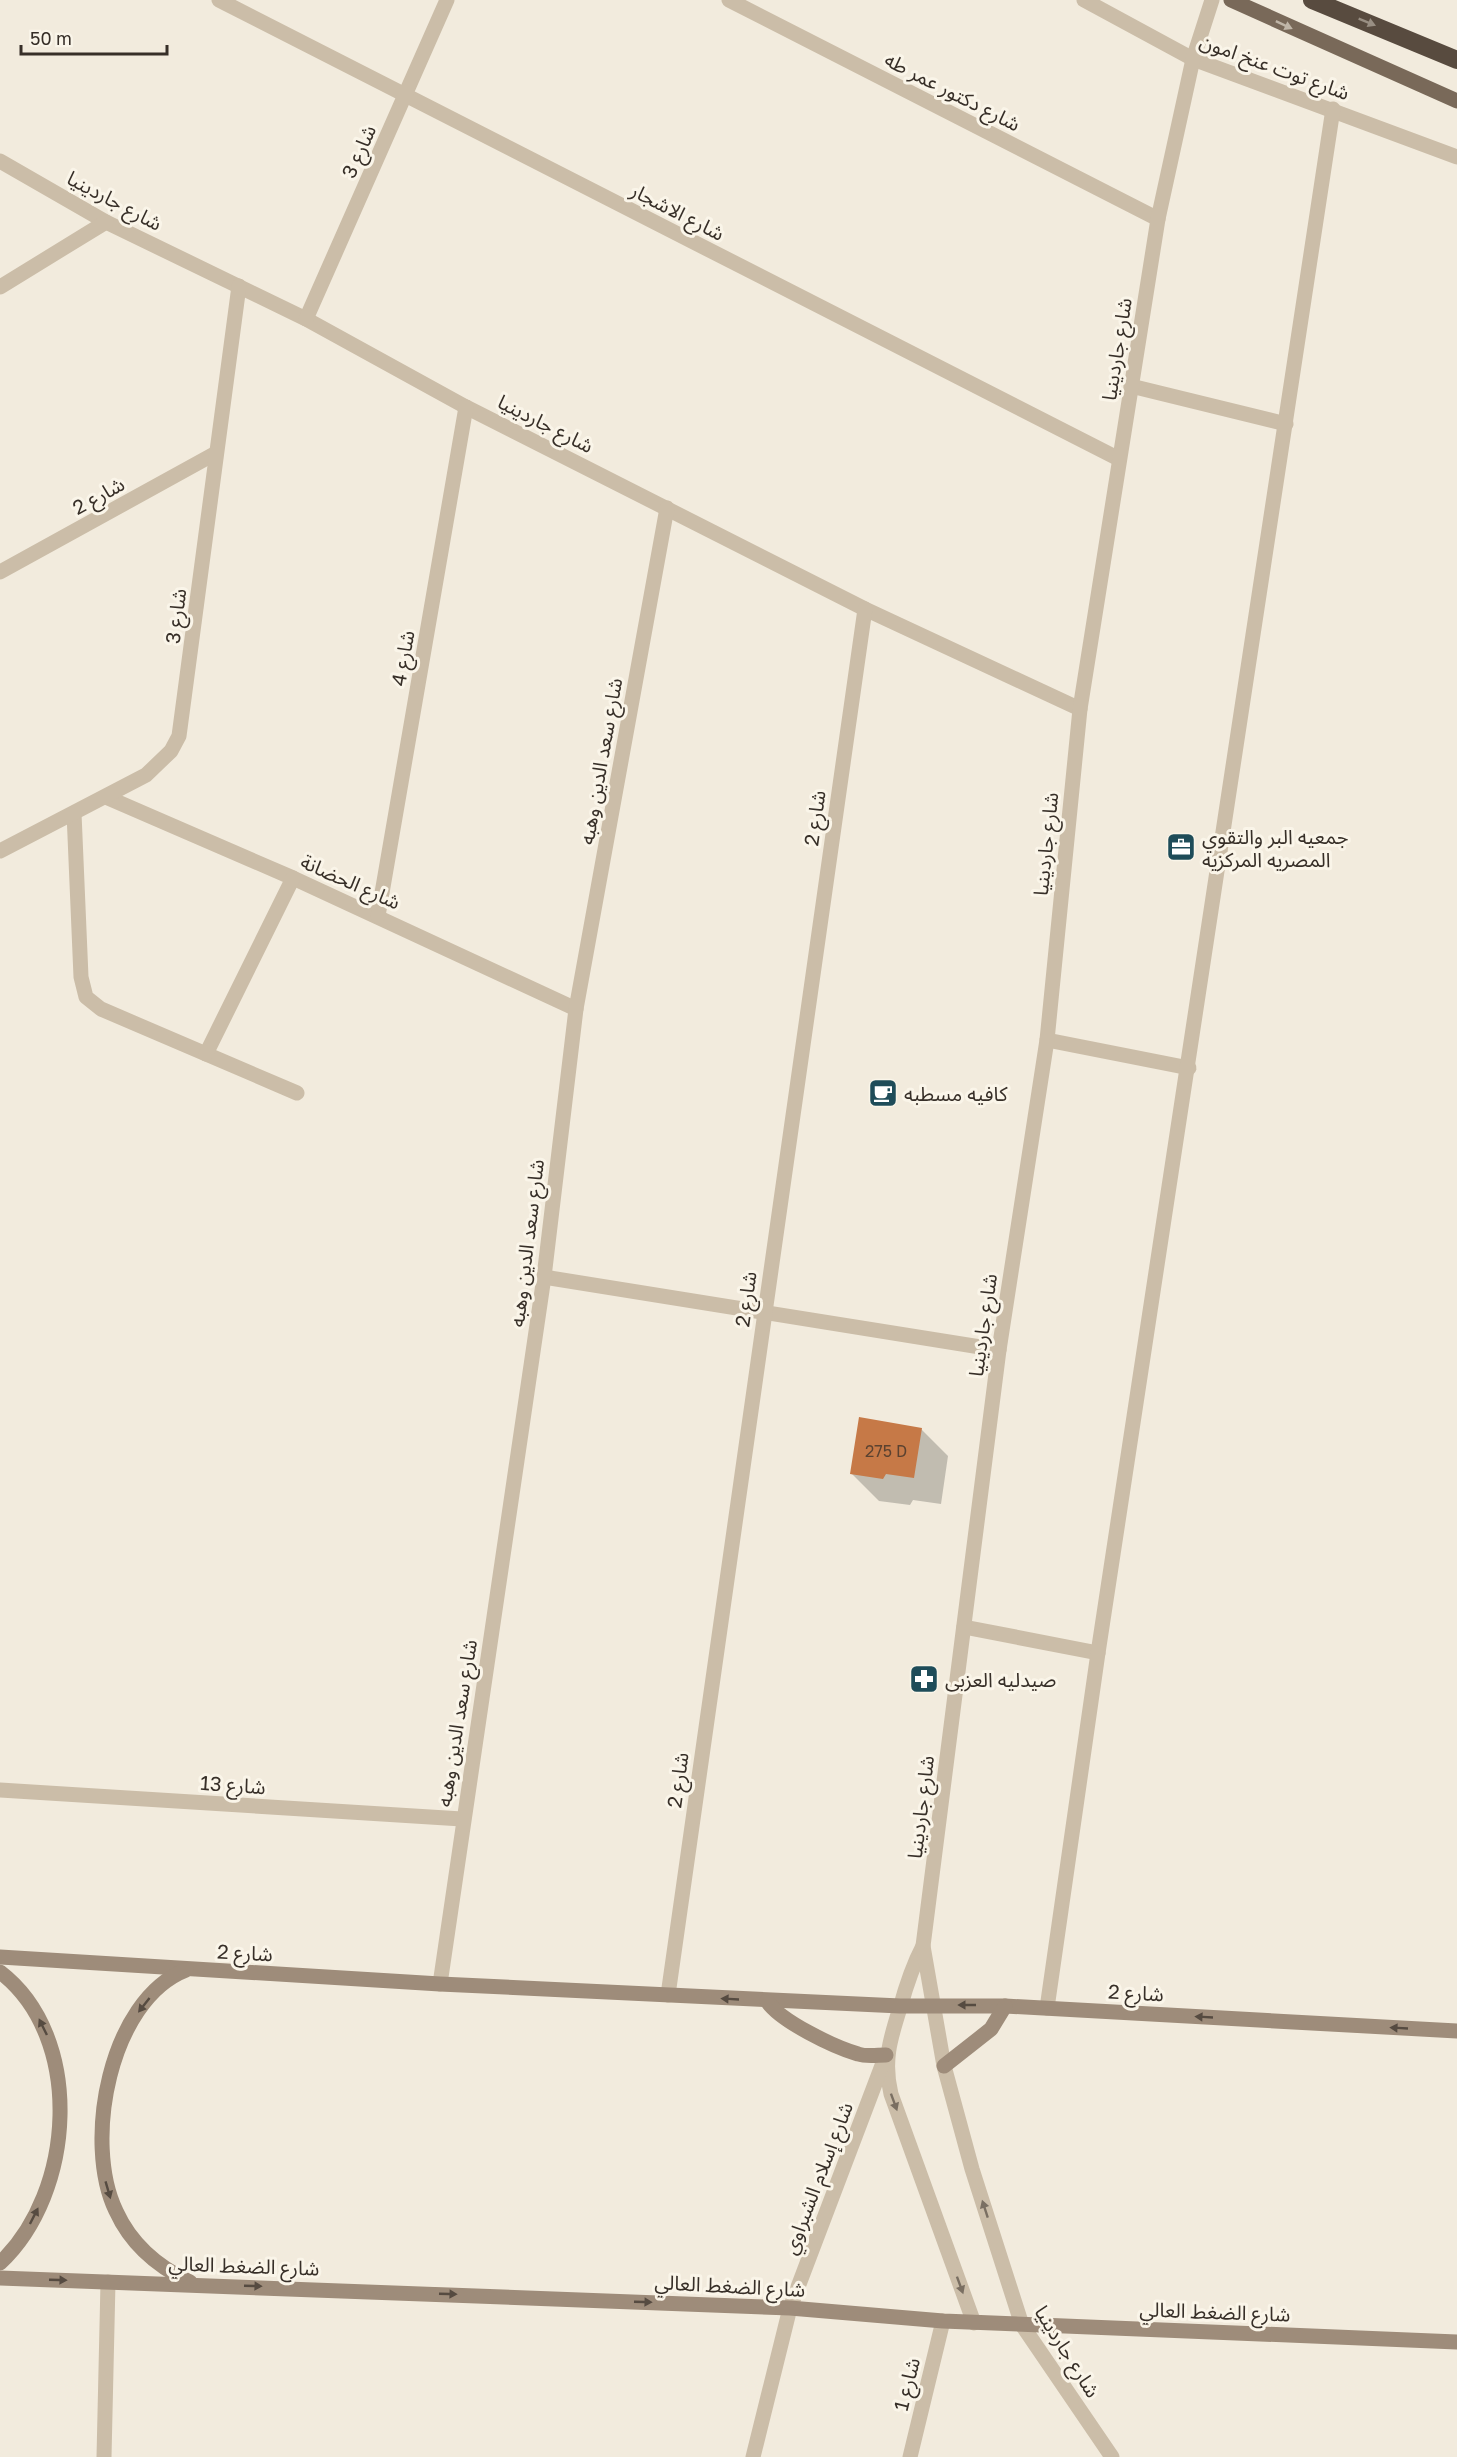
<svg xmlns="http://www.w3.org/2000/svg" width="1457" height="2457" font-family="'Golos Text','Noto Sans Arabic',sans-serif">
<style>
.shadow{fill:#0003}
.building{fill:#c67947}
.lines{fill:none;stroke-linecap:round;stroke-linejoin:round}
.street{stroke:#cbbda8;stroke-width:15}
.secondary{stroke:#9e8c7a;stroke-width:15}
.primary{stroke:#796959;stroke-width:15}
.highway{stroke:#584b3f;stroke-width:18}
.oneway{fill:#998f83}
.oneway2{fill:#c0b6a8}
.oneway3{fill:#564b41}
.oneway4{fill:#7a6f62}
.labels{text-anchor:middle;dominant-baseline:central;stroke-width:6;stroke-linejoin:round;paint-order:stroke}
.number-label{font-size:16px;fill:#5b4230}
.street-label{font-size:20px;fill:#372f28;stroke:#faf5e9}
.poi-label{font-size:20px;fill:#372f28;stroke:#faf5e9;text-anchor:start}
</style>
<rect width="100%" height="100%" fill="#f2ebdd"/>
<path class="shadow" d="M921,1429L948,1456L941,1504L913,1500L910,1505L879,1501L852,1474Z"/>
<path class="building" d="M859,1417L922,1428L914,1478L886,1474L883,1479L850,1474Z"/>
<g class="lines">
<g class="street">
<path d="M219,0L1119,459"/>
<path d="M729,0L1158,219"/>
<path d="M1084,0L1193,59L1457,157"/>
<path d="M0,161L106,222L306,319L466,407L865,609L1080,709"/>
<path d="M0,287L106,222"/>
<path d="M306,319L447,0"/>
<path d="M1131,386L1286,424"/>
<path d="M0,572L216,453"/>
<path d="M106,797L293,878L576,1009"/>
<path d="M74,813L81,977L86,997L101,1009L297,1093"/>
<path d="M0,851L146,775L171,751L179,736L239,286"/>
<path d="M378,916L466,407"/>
<path d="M1047,1040L1189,1068"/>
<path d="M206,1054L293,878"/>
<path d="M544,1277L999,1350"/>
<path d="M964,1627L1098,1653"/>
<path d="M0,1790L462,1819"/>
<path d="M923,1946C912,1967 906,1986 900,2008C890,2039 883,2062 891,2094L974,2323"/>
<path d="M440,1984L544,1277L576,1009L667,508"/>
<path d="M668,1995L865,609"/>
<path d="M1047,2008L1098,1653L1333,109"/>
<path d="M104,2457L108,2282"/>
<path d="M753,2457L790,2308L886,2055"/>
<path d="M910,2457L943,2321"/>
<path d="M1112,2457L1022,2325L972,2169L944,2066L923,1946L999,1350L1047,1040L1080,709L1158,219L1193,59L1212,0"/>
</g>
<g class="secondary">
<path d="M0,1957L440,1984L900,2006H1005L1457,2031"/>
<path d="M186,1970C109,2000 83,2143 116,2211C131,2244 158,2267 190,2282"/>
<path d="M0,1972C85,2037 75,2193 0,2263"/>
<path d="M767,2001C780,2021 834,2047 858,2054C867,2057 877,2055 886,2055"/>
<path d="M944,2066L991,2029L1005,2006"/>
<path d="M0,2278L790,2308L943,2321L1457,2342"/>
</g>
<path class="primary" d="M1231,0L1457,101"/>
<path class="highway" d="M1312,0L1457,60"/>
</g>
<defs><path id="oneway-solid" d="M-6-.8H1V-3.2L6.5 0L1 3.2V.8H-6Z" transform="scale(1.5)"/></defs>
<use class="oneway" href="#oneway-solid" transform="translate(1367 22) rotate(22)"/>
<use class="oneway2" href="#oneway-solid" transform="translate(1284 25) rotate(25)"/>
<g class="oneway3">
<use href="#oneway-solid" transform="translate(730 1999) rotate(-177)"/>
<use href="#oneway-solid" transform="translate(144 2005) rotate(128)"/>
<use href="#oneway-solid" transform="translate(967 2005) rotate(-180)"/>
<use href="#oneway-solid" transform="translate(1204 2017) rotate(-177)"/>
<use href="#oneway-solid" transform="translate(43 2027) rotate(-116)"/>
<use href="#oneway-solid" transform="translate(1399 2028) rotate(-177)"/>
<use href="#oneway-solid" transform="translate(108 2190) rotate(74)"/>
<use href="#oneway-solid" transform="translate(34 2216) rotate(-63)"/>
<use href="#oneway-solid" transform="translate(58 2280) rotate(2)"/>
<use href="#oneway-solid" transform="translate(253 2286) rotate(2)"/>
<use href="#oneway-solid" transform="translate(448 2294) rotate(2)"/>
<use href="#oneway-solid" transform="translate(643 2302) rotate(2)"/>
</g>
<g class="oneway4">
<use href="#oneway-solid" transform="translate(894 2102) rotate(70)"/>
<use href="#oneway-solid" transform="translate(985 2209) rotate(-108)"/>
<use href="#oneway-solid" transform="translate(960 2285) rotate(70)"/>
</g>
<defs>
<g id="office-square" transform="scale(1.5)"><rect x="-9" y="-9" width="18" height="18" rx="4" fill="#1e4c59" stroke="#faf5e9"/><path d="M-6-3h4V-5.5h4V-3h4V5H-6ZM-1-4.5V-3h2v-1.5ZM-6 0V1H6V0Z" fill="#fff"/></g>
<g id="cafe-square" transform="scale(1.5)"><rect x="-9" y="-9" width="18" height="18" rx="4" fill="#1e4c59" stroke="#faf5e9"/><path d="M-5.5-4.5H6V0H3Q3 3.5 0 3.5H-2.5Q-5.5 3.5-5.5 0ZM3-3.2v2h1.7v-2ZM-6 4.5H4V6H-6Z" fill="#fff"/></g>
<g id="pharmacy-square" transform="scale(1.5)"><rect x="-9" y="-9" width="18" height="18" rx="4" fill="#1e4c59" stroke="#faf5e9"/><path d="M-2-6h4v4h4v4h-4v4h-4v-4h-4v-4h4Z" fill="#fff"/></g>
</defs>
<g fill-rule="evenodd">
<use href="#office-square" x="1181" y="847"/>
<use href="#cafe-square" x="883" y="1093"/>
<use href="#pharmacy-square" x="924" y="1679"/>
</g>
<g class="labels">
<g class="number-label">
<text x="886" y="1451">275 D</text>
</g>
<g class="street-label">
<text transform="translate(1275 66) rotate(20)">شارع توت عنخ امون</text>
<text transform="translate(953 91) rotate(27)">شارع دكتور عمر طه</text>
<text transform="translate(358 151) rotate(-66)">شارع 3</text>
<text transform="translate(115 200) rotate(28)">شارع جاردينيا</text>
<text transform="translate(678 211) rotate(27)">شارع الاشجار</text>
<text transform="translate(1116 349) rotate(-81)">شارع جاردينيا</text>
<text transform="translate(546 423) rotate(27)">شارع جاردينيا</text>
<text transform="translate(98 495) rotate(-29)">شارع 2</text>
<text transform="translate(175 616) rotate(-83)">شارع 3</text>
<text transform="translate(402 658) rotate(-80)">شارع 4</text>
<text transform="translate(600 761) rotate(-80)">شارع سعد الدين وهبه</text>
<text transform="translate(814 818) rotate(-82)">شارع 2</text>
<text transform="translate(1045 844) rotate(-84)">شارع جاردينيا</text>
<text transform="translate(351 881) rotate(24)">شارع الحضانة</text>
<text transform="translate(526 1243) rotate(-83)">شارع سعد الدين وهبه</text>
<text transform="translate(745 1299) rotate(-82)">شارع 2</text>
<text transform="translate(982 1325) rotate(-82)">شارع جاردينيا</text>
<text transform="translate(456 1723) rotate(-81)">شارع سعد الدين وهبه</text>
<text transform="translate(677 1780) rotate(-82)">شارع 2</text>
<text transform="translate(233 1784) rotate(4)">شارع 13</text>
<text transform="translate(920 1807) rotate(-83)">شارع جاردينيا</text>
<text transform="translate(245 1952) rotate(3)">شارع 2</text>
<text transform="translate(1136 1992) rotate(3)">شارع 2</text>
<text transform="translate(817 2178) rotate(-69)">شارع إسلام الشبراوي</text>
<text transform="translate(244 2265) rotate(2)">شارع الضغط العالي</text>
<text transform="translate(730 2285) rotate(3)">شارع الضغط العالي</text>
<text transform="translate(1215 2311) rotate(2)">شارع الضغط العالي</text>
<text transform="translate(1068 2351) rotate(58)">شارع جاردينيا</text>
<text transform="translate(906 2384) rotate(-76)">شارع 1</text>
</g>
<g class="poi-label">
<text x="1202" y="836">جمعيه البر والتقوي<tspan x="1202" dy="23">المصريه المركزيه</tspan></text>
<text x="904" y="1093">كافيه مسطبه</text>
<text x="945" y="1679">صيدليه العزبى</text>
</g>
</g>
<path d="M21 45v9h146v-9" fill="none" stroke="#372f28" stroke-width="3"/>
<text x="30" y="45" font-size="18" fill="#372f28" stroke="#faf5e9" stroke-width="4.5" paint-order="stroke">50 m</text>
</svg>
